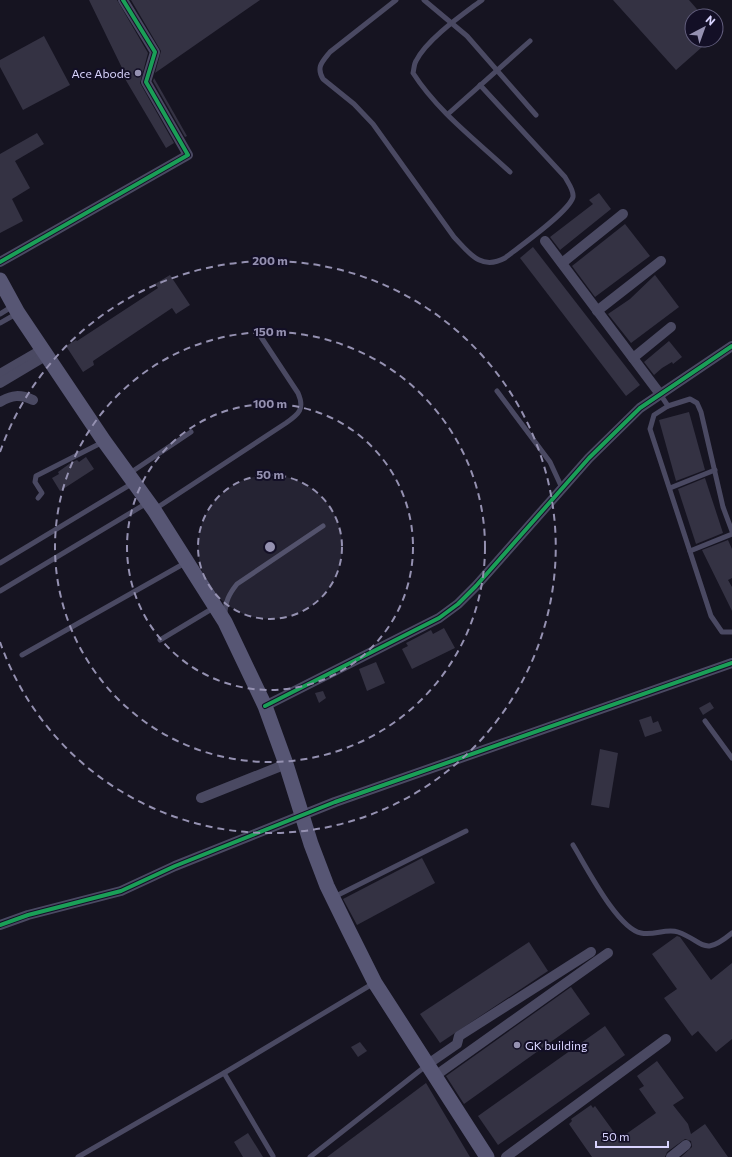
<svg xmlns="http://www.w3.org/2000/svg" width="732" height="1157" font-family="Commissioner,sans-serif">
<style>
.building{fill:#343243}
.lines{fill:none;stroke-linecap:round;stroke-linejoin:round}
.service{stroke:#4a4962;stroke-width:5}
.minor{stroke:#4a4962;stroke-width:10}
.secondary{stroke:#575674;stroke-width:15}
.cycleway-casing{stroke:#130f26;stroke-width:6}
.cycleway{stroke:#1a9f57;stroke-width:4}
.ring{fill:none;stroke:#9591b1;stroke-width:2;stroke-dasharray:7 5}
.poi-dot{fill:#9591b1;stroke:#130f26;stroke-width:1.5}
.labels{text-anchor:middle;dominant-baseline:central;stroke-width:4;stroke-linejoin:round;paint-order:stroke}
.poi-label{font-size:12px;fill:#d9d4ff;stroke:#130f26;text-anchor:end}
.centre{fill:#9591b1;stroke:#130f26;stroke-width:2}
.ring-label{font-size:12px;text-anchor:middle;font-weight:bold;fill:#9591b1;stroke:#130f26;stroke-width:4;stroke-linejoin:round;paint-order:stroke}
</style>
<rect width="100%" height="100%" fill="#161421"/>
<g class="building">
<path d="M89,0H117L148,53L140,83L174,143L166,148L121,72L123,70Z"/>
<path d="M131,0H260L155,73L161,51Z"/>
<path d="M613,0H689L703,16H692V40H710L676,70Z"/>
<path d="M44,36L70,85L23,110L0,67V60Z"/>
<path d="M154,78L187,136L185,137L153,81Z"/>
<path d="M37,133L44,144L15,161L30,188L12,199L23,221L0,233V154Z"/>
<path d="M599,193L611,209L560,250L550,237L593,204L589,200Z"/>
<path d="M625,224L650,256L595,297L572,266Z"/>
<path d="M533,247L640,385L626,396L520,258Z"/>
<path d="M170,275L190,305L176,314L172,308L93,361L94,365L83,372L66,346L76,340L77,341L158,288L155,284Z"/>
<path d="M655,275L679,307L631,343L608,314L630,299Z"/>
<path d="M669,341L682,357L673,364L672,362L662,368L654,375L644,362Z"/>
<path d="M689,412L705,470L676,481L659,420Z"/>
<path d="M86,457L94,469L60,491L52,478L59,474L58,472L72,462L77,460L79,462Z"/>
<path d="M705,478L723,533L696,544L678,489Z"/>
<path d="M728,540L732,549V578L728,580L732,587V611L702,550Z"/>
<path d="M444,628L455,648L412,669L402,649L408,646L406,643L431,630L433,634Z"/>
<path d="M376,662L385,683L367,691L359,669Z"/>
<path d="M323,691L326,698L319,703L315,693Z"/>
<path d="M710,702L714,708L703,715L699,708Z"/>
<path d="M651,716L653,723L658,721L662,731L645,737L639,720Z"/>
<path d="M600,749L618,753L609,808L591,805Z"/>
<path d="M422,858L435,883L357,925L343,899Z"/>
<path d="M677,936L680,937L711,980L732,963V1039L716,1052L698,1031L692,1036L664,998L677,989L652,954Z"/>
<path d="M529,942L548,971L440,1043L420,1014Z"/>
<path d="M571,987L590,1014L464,1104L446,1076Z"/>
<path d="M605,1026L625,1055L498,1145L478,1116Z"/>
<path d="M360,1042L367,1051L358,1057L351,1047Z"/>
<path d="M657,1061L684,1098L673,1105L688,1124L691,1134L705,1124L728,1157H681L692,1147L691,1141L685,1139L667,1152L665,1157H592L569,1124L572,1121L571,1119L591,1105L593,1108L595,1106L619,1139L656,1113L639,1089L644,1086L637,1076Z"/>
<path d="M426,1083L470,1157H327Z"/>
<path d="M248,1133L263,1157H243L234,1142Z"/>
</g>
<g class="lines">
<g class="service">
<path d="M396,0L330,52C322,62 316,67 323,79L354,104L373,124L454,237C469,253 481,271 505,258C519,247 569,212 573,197C574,190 568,183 565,177L480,85"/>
<path d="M424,0L467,36L536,115"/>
<path d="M482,0C462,15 427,39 416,61C414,64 414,69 413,73C438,112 477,141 510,172"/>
<path d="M448,114L530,41"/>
<path d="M0,314L13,306"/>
<path d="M0,323L16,314"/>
<path d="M497,391L550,462L562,488"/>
<path d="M660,394L668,406"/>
<path d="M130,473L191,432"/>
<path d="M670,488L715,470"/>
<path d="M38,498L42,493L35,482L36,476L103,442"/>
<path d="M155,509L286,423C299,414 305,409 298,393L259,334"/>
<path d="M732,531L723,507L701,412L697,403L690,399L668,406L654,415L650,429L711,616L722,632H732"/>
<path d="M690,551L732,534"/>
<path d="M0,563L133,483"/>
<path d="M0,591L147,503"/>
<path d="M225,615C225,602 229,594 237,584L323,526"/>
<path d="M160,640L215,607"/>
<path d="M22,655L185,563"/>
<path d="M705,721L732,758"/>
<path d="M573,845C586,866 617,928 641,933C654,936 666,928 678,932C704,941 702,958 732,933"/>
<path d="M334,897L466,831"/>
<path d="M224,1073L273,1156"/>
<path d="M78,1157L224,1073L374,983"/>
<path d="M310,1157L427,1065"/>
</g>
<g class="minor">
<path d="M545,241L660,394"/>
<path d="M0,262L188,155L146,82L155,52L123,0"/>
<path d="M562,263L623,214"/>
<path d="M597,311L661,261"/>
<path d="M633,358L671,327"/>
<path d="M0,374L43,349"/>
<path d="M0,383L47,355"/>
<path d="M0,402C12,395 20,394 33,400"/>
<path d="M265,706L439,618L458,604L476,586L589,458L640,408L732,346"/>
<path d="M201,798L286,764"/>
<path d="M0,925L28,915L121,891L175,866L335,802L732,663"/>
<path d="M428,1064L457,1044L459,1036L591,952"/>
<path d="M435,1076L608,953"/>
<path d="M506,1157L666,1039"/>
<path d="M671,1157L686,1145"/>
</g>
<path class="secondary" d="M0,280L18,313L104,441L154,510L225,622L265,706L286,764L311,844L327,886L349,931L375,983L487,1157"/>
<g class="cycleway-casing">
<g id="cycleway">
<path d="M0,262L188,155L146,82L155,52L123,0"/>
<path d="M265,706L439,618L458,604L476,586L589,458L640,408L732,346"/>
<path d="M0,925L28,915L121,891L175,866L335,802L732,663"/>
</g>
</g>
<use href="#cycleway" class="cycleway"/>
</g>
<circle cx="270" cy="547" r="72" fill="#9591b1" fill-opacity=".12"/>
<g class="ring">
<circle cx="270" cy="547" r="72"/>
<circle cx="270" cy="547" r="143"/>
<circle cx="270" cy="547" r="215"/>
<path d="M0 452A286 286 0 1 1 0 642"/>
</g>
<g class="poi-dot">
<circle cx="138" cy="73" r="4"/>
<circle cx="517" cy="1045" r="4"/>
</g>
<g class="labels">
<g class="poi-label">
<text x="130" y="73">Ace Abode</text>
<text x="525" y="1045" text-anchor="start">GK building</text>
</g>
</g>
<circle cx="270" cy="547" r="6" class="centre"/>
<g class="ring-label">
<text x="270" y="265">200 m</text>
<text x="270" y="336">150 m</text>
<text x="270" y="408">100 m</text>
<text x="270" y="479">50 m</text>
</g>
<g transform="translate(704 28) rotate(41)"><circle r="19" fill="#130f26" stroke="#625e7d"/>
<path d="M0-3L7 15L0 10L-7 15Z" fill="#9591b1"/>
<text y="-6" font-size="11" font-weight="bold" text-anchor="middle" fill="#d9d4ff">N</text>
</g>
<path d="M596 1141v6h72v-6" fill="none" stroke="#d9d4ff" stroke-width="2"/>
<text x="602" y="1141" font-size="12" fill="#d9d4ff" stroke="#130f26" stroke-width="3" paint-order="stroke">50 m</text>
</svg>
